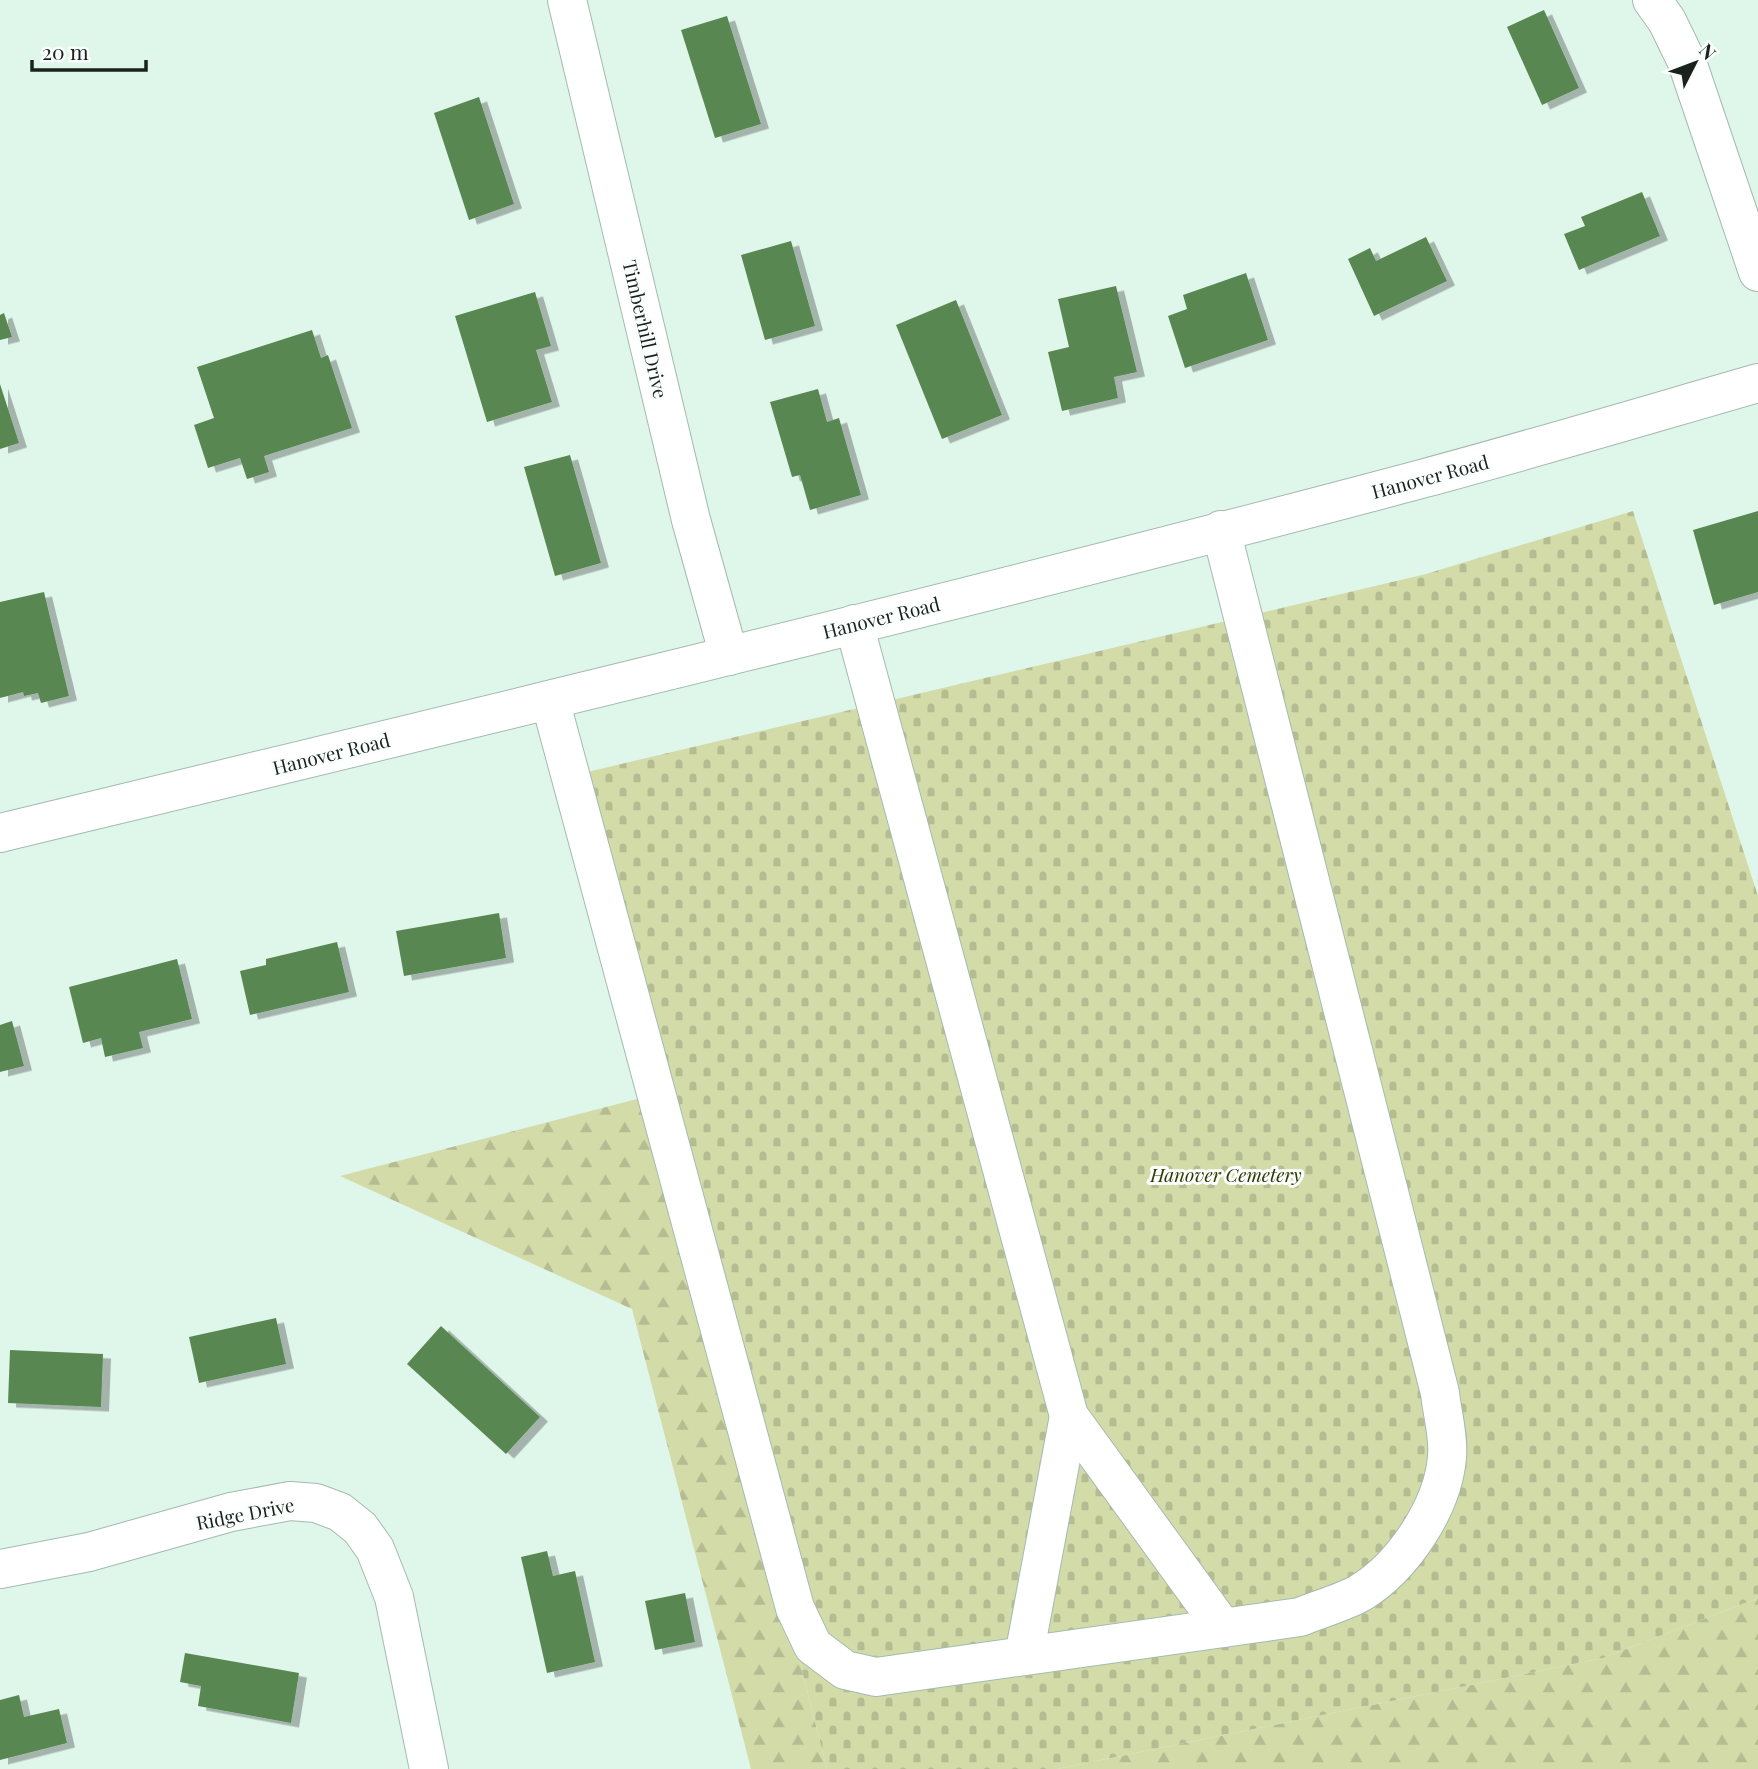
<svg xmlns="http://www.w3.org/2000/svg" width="1758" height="1769" font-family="'Playfair Display',serif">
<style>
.forest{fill:url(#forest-firs)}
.cemetery{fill:url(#cemetery-stones)}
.building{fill:#598751;filter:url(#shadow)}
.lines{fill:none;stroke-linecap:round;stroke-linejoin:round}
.minor-casing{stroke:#a4baaf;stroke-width:40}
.minor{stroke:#fff;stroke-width:38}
.labels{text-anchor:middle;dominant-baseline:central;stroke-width:6;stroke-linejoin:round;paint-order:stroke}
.street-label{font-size:19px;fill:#1a221e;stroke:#fafefc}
.park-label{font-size:19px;font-style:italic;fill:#323900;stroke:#fafefc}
</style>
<defs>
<pattern id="forest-firs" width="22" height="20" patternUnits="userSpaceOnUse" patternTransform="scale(1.75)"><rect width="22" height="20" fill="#d3dca9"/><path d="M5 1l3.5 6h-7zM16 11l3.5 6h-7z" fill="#b5bc91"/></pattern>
<pattern id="cemetery-stones" width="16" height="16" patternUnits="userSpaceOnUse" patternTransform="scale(1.75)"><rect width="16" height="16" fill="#d3dca9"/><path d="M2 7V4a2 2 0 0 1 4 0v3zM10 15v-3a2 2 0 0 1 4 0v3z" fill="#b5bc91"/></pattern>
<filter id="shadow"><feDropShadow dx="8" dy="4.5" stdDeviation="0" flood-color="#0004"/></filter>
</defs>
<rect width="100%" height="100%" fill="#dff6eb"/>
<g class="forest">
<path d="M656,1094L827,1769H751L632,1309L340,1176Z"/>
<path d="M1758,1598V1769H1057L1603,1658Z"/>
</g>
<path class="cemetery" d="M1633,511L1758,896V1598L1603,1658L1057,1769H827L656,1094L566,777L1426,574Z"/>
<g class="building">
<path d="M1544,10L1579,88L1542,105L1507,27Z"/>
<path d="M727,16L761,124L715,138L681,30Z"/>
<path d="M479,97L514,204L469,220L434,113Z"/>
<path d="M1642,192L1660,236L1579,270L1564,234L1585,226L1581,217Z"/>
<path d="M1426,237L1447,281L1374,316L1348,259L1370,248L1376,261Z"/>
<path d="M791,241L815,326L765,340L741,255Z"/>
<path d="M1246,273L1268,340L1185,368L1168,316L1187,309L1183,295Z"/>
<path d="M1116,286L1137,372L1114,377L1118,398L1062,411L1048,352L1069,347L1058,299Z"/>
<path d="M535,292L551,346L536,350L552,402L487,422L455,316Z"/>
<path d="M956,300L1002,415L942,439L896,325Z"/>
<path d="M4,313L12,337L0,340V315Z"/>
<path d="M312,330L321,358L328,355L352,428L264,456L269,472L247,479L240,458L208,468L194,425L214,418L197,367Z"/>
<path d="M0,384L19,443L0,449Z"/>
<path d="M818,389L827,422L839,418L861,495L810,510L800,475L792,477L770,402Z"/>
<path d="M570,455L601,563L555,576L524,467Z"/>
<path d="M1758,511V592L1714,605L1693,530Z"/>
<path d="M44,592L69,696L41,703L38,693L24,696L23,692L0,698V602Z"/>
<path d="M499,913L506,958L404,976L396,931Z"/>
<path d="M337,942L349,992L250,1015L240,971L266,965V959Z"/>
<path d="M177,959L192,1019L139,1032L143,1048L105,1057L101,1038L83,1043L69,987Z"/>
<path d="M12,1021L24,1066L0,1072V1025Z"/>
<path d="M276,1318L286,1364L199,1383L189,1337Z"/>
<path d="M441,1326L540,1417L506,1454L407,1364Z"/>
<path d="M10,1350L103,1354L101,1407L8,1403Z"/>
<path d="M547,1551L553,1576L575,1571L595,1662L547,1673L521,1557Z"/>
<path d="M685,1593L695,1642L655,1650L645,1601Z"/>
<path d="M185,1653L299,1673L291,1723L198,1706L201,1686L180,1682Z"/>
<path d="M19,1695L24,1717L59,1709L67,1743L0,1760V1700Z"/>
</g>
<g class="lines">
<g class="minor-casing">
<g id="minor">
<path d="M567,0L691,520L729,656"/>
<path d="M1652,0L1667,21L1687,62L1758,272"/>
<path d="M854,624L1069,1416L1223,1628"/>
<path d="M550,700L795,1608L813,1646L845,1670L876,1677L1300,1617C1319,1609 1342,1603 1360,1593C1403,1567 1443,1507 1447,1457C1449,1436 1442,1413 1440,1393L1221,530"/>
<path d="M0,833C476,718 952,604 1425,478C1536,448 1647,415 1758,383"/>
<path d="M0,1569L89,1552L231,1512L290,1501L316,1503L340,1512L360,1528L375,1549L394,1597L429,1769"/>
<path d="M1024,1656L1069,1416"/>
</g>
</g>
<use href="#minor" class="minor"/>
</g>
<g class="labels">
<g class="street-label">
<text transform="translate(646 329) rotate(77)">Timberhill Drive</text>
<text transform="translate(1430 476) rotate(-15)">Hanover Road</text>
<text transform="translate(881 617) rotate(-14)">Hanover Road</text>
<text transform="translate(331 753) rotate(-14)">Hanover Road</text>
<text transform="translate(245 1513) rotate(-11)">Ridge Drive</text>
</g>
<g class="park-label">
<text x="1226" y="1174">Hanover Cemetery</text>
</g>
</g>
<g transform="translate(1695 63) rotate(48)" stroke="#fafefc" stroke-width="5" paint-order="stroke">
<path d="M0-5L12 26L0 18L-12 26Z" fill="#1a221e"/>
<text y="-10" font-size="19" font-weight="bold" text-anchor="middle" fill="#1a221e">N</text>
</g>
<path d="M32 60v10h114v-10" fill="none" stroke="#1a221e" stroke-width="3.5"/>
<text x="42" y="60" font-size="21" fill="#1a221e" stroke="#fafefc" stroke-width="5" paint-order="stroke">20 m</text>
</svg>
